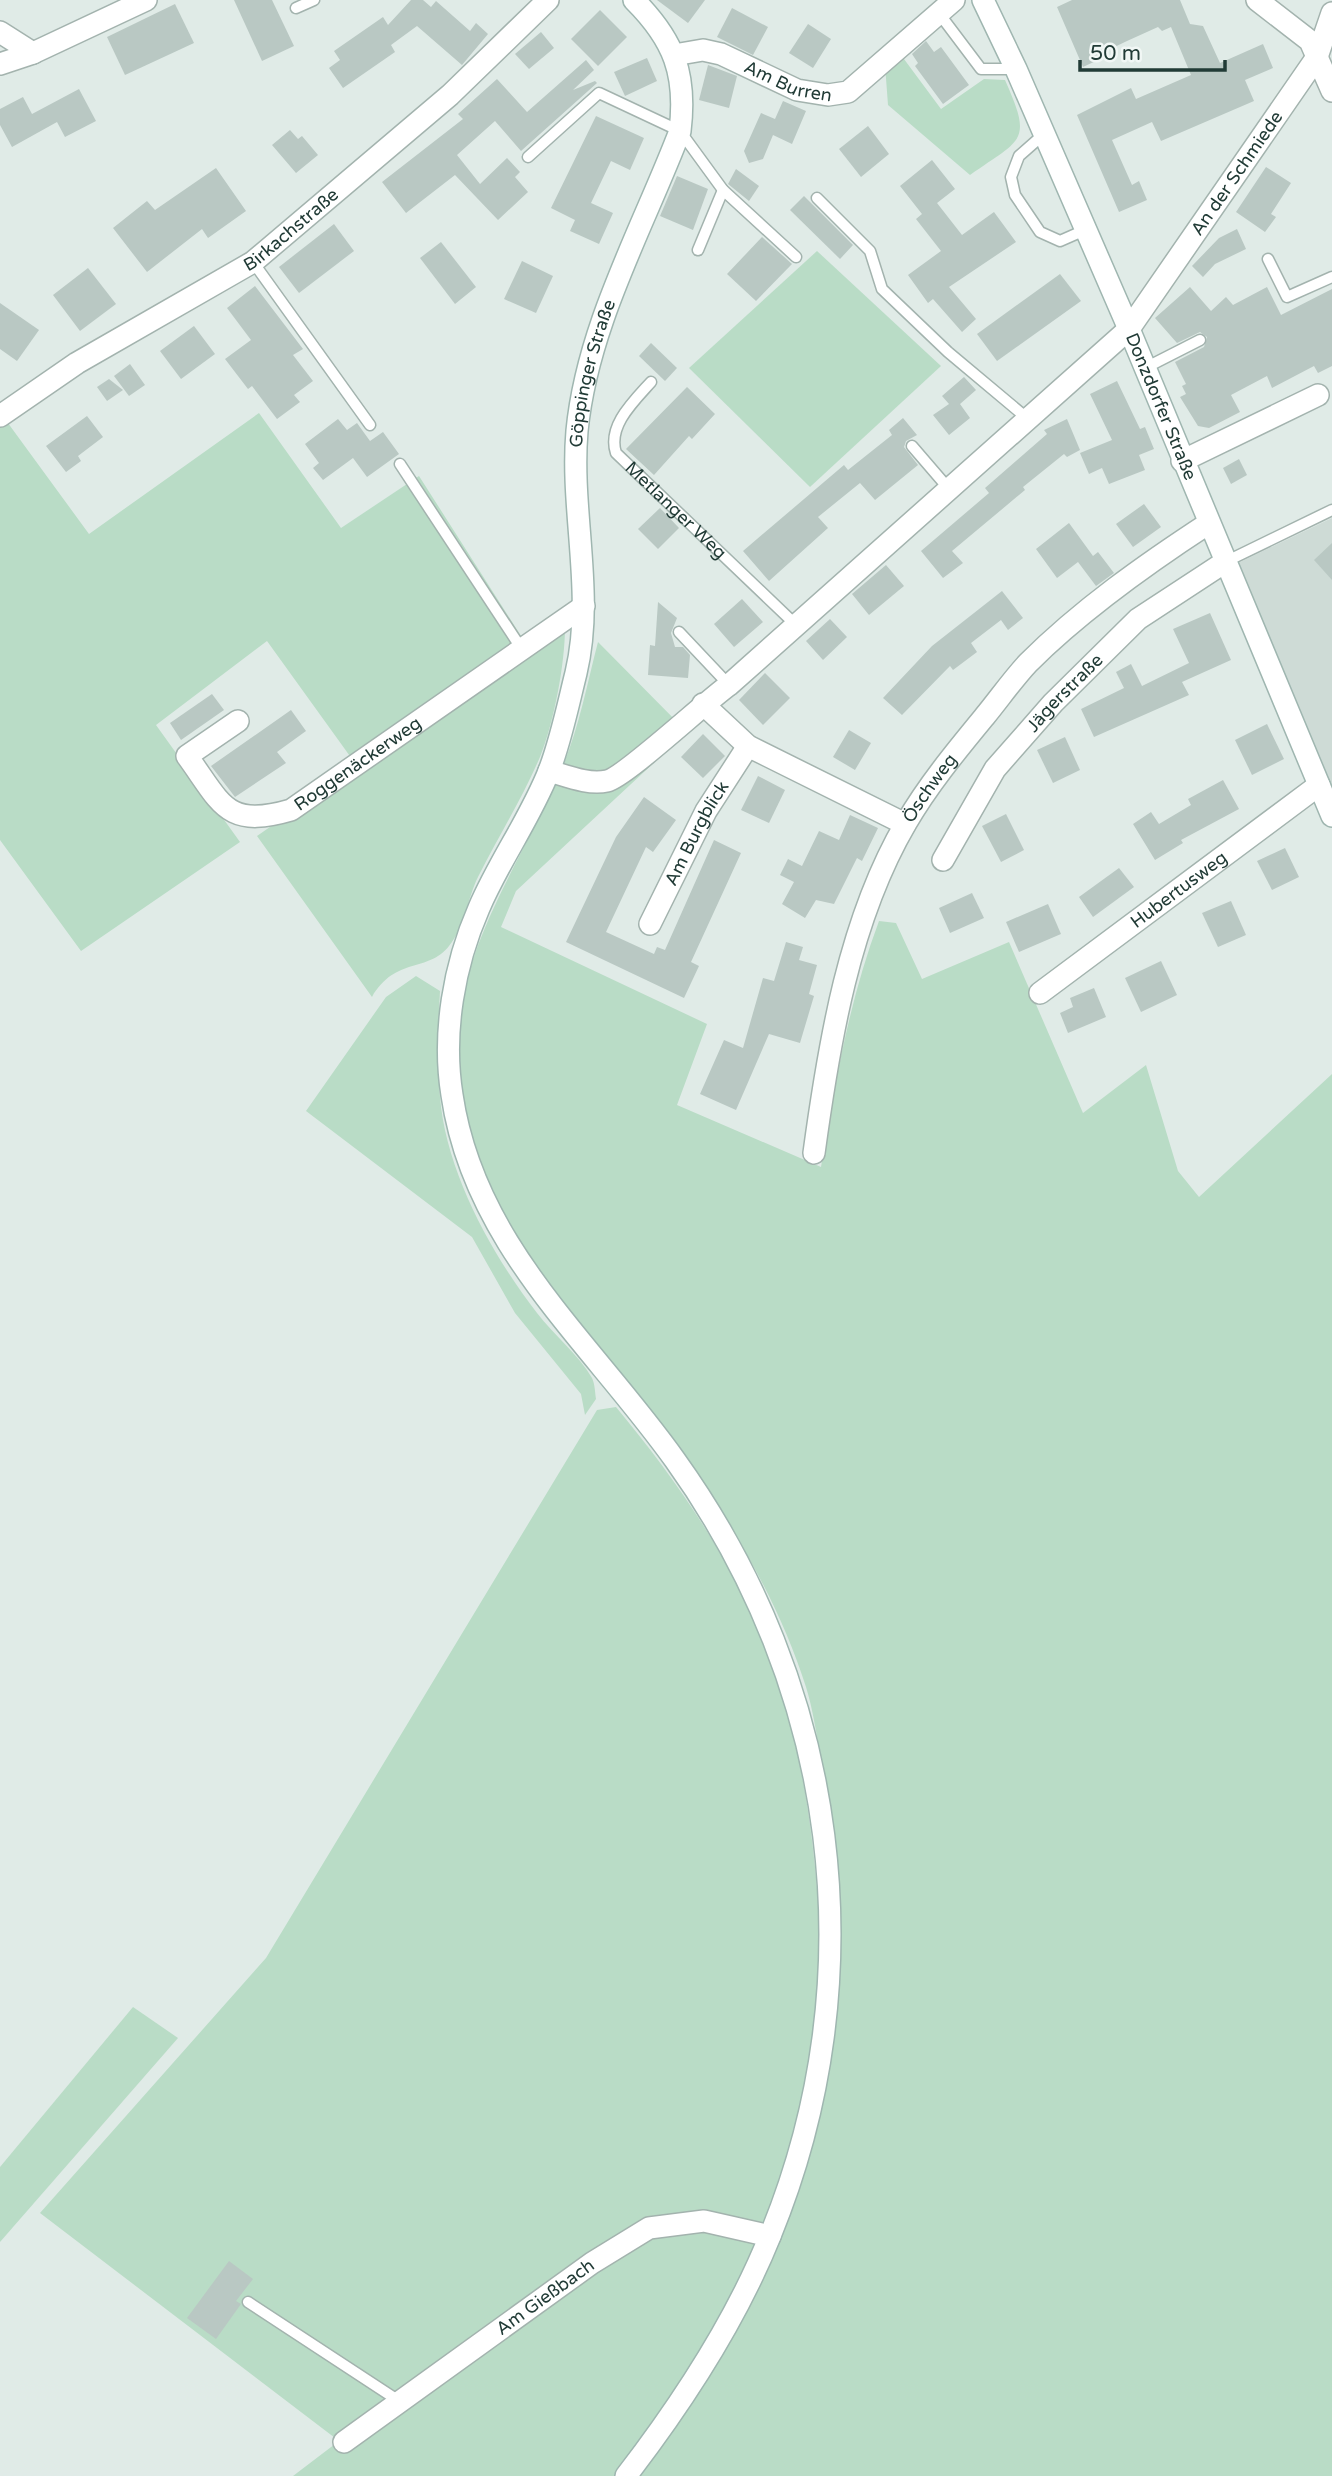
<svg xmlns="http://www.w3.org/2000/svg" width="1332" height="2476" font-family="'Varela Round',sans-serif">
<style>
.built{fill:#cedbd6}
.green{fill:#b9dcc6}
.building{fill:#b9c8c3}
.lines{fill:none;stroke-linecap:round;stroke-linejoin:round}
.lane-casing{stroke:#a3b3ae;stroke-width:13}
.street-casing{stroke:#a3b3ae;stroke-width:24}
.secondary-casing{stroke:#9fb6b0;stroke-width:24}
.lane{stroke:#fff;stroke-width:10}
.street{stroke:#fff;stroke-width:21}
.secondary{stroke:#fff;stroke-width:21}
.labels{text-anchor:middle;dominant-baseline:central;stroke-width:6;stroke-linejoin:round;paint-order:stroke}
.street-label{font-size:18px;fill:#213b36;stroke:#f1f7f5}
</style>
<rect width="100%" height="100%" fill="#e0ebe7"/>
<path class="built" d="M1332,518V789L1234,565Z"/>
<g class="green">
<path d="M901,55L941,109L984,79L1005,80C1033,143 1022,138 970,175L888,105L885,65Z"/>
<path d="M817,251L941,366L810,487L689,368Z"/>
<path d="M259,413L341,528L419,476L523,639L352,759L267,641L156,725L240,842L81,951L0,840V422L5,419L89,534Z"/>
<path d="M565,627C565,664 554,722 540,757C522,799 498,837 478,877C468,897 464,928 449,946C428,973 396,956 372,997L257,836L549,633Z"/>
<path d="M598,642L687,732L516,891L501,927L707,1024L677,1105L821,1167C835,1083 849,1001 879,921L896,923L922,979L1009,942L1083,1113L1146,1065L1178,1171L1199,1197L1332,1074V2476H640C691,2409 736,2339 771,2261C841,2109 855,1918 821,1756C816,1734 813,1709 806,1687C779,1602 730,1519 677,1448C589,1332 469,1224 458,1070C450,955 520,868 562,768C579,728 587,684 598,642Z"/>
<path d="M416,976L440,991C438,1026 437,1061 440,1097C446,1172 492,1255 537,1313C554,1335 579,1355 592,1378C595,1384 595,1393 596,1399L585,1415L581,1394L515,1313L472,1237L306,1111L386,997Z"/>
<path d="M616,1407C665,1466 709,1527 743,1596C779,1667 801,1754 811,1832C816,1872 820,1914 820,1955C819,2141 731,2333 615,2476H293L339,2441L40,2213L266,1958L597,1410Z"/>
<path d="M133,2007L178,2038L0,2242V2167Z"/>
</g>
<g class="building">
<path d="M234,0H272L294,46L262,61Z"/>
<path d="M411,0H423L431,7L436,1L470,31L476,23L488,34L462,65L417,26L391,45L395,52L343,88L329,68L340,60L334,51L383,17L388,25Z"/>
<path d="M657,0H705L688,23Z"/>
<path d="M1072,0H1180L1190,24L1203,26L1220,63L1263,44L1273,68L1245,80L1254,101L1161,141L1152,122L1112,140L1132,185L1139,181L1147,200L1119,212L1077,115L1131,88L1136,99L1191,75L1171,27L1162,31L1158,27L1127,41L1098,55L1100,59L1083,67L1057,7Z"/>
<path d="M175,4L194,43L125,75L107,37Z"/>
<path d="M732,8L768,27L753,55L717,37Z"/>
<path d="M600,10L627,37L598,66L571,39Z"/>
<path d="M808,24L831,39L813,68L789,53Z"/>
<path d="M541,32L554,48L529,69L515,54Z"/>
<path d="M926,41L934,52L941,47L969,85L943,104L915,66L918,63L912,54Z"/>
<path d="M647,58L657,81L625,96L614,72Z"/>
<path d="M586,60L594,70L573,90L595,81L597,83L521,151L495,121L457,155L480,184L507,158L520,172L515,177L528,192L498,220L455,175L406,213L382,182L463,119L458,114L497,79L527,112Z"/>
<path d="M708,65L737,76L729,108L699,100Z"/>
<path d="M79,89L96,121L65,137L57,122L12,147L0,125V109L23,97L32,114Z"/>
<path d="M783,101L806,111L792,144L773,135L763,159L749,163L744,151L761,113L775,119Z"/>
<path d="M596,116L644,138L630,170L611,161L591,203L613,213L599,244L570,231L575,220L551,208Z"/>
<path d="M868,126L889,154L861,177L839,149Z"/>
<path d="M290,130L298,139L302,136L318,155L296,173L272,145Z"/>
<path d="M932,160L955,189L937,203L962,235L994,212L1016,242L949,287L976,319L962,332L933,299L928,303L908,275L941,251L916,219L922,214L900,186Z"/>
<path d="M1266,167L1291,183L1271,214L1276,217L1265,232L1236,212Z"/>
<path d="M216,168L246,211L208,238L202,229L147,272L113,228L147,201L155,210Z"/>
<path d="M736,169L759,186L749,201L728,184Z"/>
<path d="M677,176L708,189L693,230L660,216Z"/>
<path d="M804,196L853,245L840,259L790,210Z"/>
<path d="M334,224L354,251L299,293L279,267Z"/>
<path d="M1237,229L1246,249L1215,264L1203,277L1192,266L1219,238Z"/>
<path d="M762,237L792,264L756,301L727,274Z"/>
<path d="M441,242L476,287L455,304L420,258Z"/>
<path d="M522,261L553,276L536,313L504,299Z"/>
<path d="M88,268L116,304L80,331L53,295Z"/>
<path d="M1060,274L1081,301L997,361L977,334Z"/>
<path d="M255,286L303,349L293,355L313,381L294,395L300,402L277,419L252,386L248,389L225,359L251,340L227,308Z"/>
<path d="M1190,287L1211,311L1226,297L1233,305L1267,287L1281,315L1332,289V366L1318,373L1314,366L1272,388L1267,376L1231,395L1240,412L1209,428L1198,426L1180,397L1186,394L1182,386L1186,384L1175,362L1204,347L1207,337L1200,332L1177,343L1155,318Z"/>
<path d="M0,303L39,330L17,361L0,349Z"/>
<path d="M194,326L215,354L181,379L160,351Z"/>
<path d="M651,343L677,368L665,381L639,356Z"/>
<path d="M130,364L145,385L129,396L114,376Z"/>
<path d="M964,377L976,390L960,404L970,418L949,435L933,415L949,404L942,396Z"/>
<path d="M109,379L123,390L107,401L97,387Z"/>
<path d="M1117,381L1140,429L1145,427L1154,449L1139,455L1145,470L1109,484L1102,468L1089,474L1080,453L1112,440L1090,394Z"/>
<path d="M687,387L715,414L692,439L689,436L654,475L626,449Z"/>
<path d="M87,416L103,437L78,456L81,461L66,472L46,446Z"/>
<path d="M903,418L917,435L906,441L904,447L918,465L875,500L860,483L818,517L828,528L769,581L743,551L844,465L848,470L892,435L889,430Z"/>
<path d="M338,419L347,430L357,423L370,441L383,432L399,454L367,477L353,458L323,480L313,468L319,463L305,444Z"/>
<path d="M1067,419L1080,450L1067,457L1064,454L1023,487L1025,490L952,551L963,563L943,578L921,551L989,493L985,488L1047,434L1044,430Z"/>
<path d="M1239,459L1247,475L1231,484L1223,468Z"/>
<path d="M1144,504L1161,527L1133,547L1116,524Z"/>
<path d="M660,508L679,528L658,549L638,529Z"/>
<path d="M1069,523L1093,556L1098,552L1114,573L1096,586L1078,562L1057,578L1036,549Z"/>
<path d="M1332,543V580L1314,560Z"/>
<path d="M886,565L904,586L869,615L852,594Z"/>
<path d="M1002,591L1023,618L1008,630L1001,620L971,643L977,652L953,670L950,666L902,715L883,698L932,646Z"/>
<path d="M742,599L763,622L734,647L714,624Z"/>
<path d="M658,602L677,618L671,633L675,647H683L690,655L688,678L648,675L650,645L655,646Z"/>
<path d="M1210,613L1231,660L1182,682L1189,695L1094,737L1081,709L1124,688L1116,672L1131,664L1142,686L1189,663L1173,629Z"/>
<path d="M830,619L847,637L823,660L806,641Z"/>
<path d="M765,673L790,698L763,725L739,700Z"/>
<path d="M212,694L224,710L181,740L170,723Z"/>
<path d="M291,710L306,731L277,752L286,763L235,797L211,766Z"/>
<path d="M1267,724L1284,759L1252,775L1235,740Z"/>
<path d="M849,730L871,743L855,770L833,757Z"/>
<path d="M703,734L725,756L703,778L681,757Z"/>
<path d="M1065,737L1080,770L1053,783L1037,750Z"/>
<path d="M758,776L785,790L769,823L741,810Z"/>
<path d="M1223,780L1239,809L1181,840L1183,843L1155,860L1133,824L1151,812L1159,824L1191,805L1188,799Z"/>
<path d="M644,797L676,820L653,852L646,847L606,932L654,954L657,947L665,950L714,840L741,853L691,962L699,966L684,998L566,942L616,837Z"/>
<path d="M1006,814L1024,850L1001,862L982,826Z"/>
<path d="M850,815L878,828L862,861L857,858L834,904L816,900L805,918L782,904L794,882L780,875L788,859L802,866L819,831L839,840Z"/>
<path d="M1285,848L1299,877L1272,890L1257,861Z"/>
<path d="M1119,868L1134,887L1093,917L1079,897Z"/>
<path d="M972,893L984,918L950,933L939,908Z"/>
<path d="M1231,901L1246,935L1218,947L1202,913Z"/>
<path d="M1048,904L1061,934L1019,952L1006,922Z"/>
<path d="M786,942L803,947L799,960L817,965L809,994L814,996L800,1043L769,1034L736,1110L700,1094L724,1040L743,1048L763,978L774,981Z"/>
<path d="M1161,961L1177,995L1141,1012L1125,978Z"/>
<path d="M1094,988L1106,1017L1068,1033L1060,1013L1073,1007L1070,998Z"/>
<path d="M229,2261L253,2279L236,2301L241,2304L216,2339L187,2318Z"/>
</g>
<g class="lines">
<g class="lane-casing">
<g id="lane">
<path d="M296,8L314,0"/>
<path d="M938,12L981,69H1016"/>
<path d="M1044,134L1019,156L1011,177L1015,195L1040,232L1060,241L1085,230"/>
<path d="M528,157L599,93L680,131L723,190L796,257"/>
<path d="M817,198L870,251L882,289L948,352L1028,419"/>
<path d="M698,250L723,190"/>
<path d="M1268,259L1287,297L1332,277"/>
<path d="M253,262L370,425"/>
<path d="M1145,368L1200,340"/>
<path id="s1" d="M651,382C634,401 607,426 616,453L796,625"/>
<path d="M912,446L949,489"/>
<path d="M400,464L523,651"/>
<path d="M1225,562L1332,510"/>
<path d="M679,632L729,685"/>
<path d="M248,2302L402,2403"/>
</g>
</g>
<g class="street-casing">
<g id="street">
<path d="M1257,0L1310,41L1332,91"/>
<path d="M0,32L33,53"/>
<path id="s2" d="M674,55L703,50L721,54L797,90L828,95L848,92L954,0"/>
<path d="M0,64L33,53L146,0"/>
<path id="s3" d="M0,416L77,363L253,262L450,95L548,0"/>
<path d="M1182,461L1318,395"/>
<path d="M703,704L748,746L905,824"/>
<path id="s4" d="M238,721L187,756C222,804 226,829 291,810L584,606"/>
<path id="s5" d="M549,771C567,776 588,785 607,781C625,777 705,702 729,685L1129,329L1317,57L1332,13"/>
<path id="s6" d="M943,860L995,769L1053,703L1138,619L1225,562"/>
<path id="s7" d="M650,924L706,811L748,746"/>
<path id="s8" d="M1040,993L1319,785"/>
<path id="s9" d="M814,1153C829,1043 849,920 906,823C928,785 957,750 985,716C999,699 1013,679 1028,663C1081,610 1146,564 1209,523"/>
<path id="s10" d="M344,2442L592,2263L649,2228L704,2221L770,2236"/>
</g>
</g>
<g class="secondary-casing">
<g id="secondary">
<path id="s11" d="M983,0L1016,69L1129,329L1332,816"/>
<path id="s12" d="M626,2476C683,2402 735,2323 770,2236C877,1976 838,1687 675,1460C591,1342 474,1246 452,1095C442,1033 454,965 479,908C499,861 530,819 549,771C561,740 568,705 576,673C595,594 570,511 577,431C587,326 643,228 680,131C687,74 674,40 634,0"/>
</g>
</g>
<use href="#lane" class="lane"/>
<use href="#street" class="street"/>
<use href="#secondary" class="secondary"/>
</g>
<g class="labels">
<g class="street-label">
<text stroke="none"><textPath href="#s2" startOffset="121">Am Burren</textPath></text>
<text stroke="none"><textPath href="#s5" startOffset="940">An der Schmiede</textPath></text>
<text stroke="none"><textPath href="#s3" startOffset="346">Birkachstraße</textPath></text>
<text stroke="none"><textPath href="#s12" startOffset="2280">Göppinger Straße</textPath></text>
<text stroke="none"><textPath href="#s11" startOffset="444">Donzdorfer Straße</textPath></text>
<text stroke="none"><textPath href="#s1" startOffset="166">Metlanger Weg</textPath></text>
<text stroke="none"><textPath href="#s6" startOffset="208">Jägerstraße</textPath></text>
<text stroke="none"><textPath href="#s4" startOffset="275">Roggenäckerweg</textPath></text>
<text stroke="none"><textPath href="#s9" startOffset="387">Öschweg</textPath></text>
<text stroke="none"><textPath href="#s7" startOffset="102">Am Burgblick</textPath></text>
<text stroke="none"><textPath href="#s8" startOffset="173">Hubertusweg</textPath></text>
<text stroke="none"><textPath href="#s10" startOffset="248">Am Gießbach</textPath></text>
</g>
</g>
<path d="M1080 60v10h145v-10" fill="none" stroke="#213b36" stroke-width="3.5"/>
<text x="1090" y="60" font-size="21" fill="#213b36" stroke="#f1f7f5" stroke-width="5" paint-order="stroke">50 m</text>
</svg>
